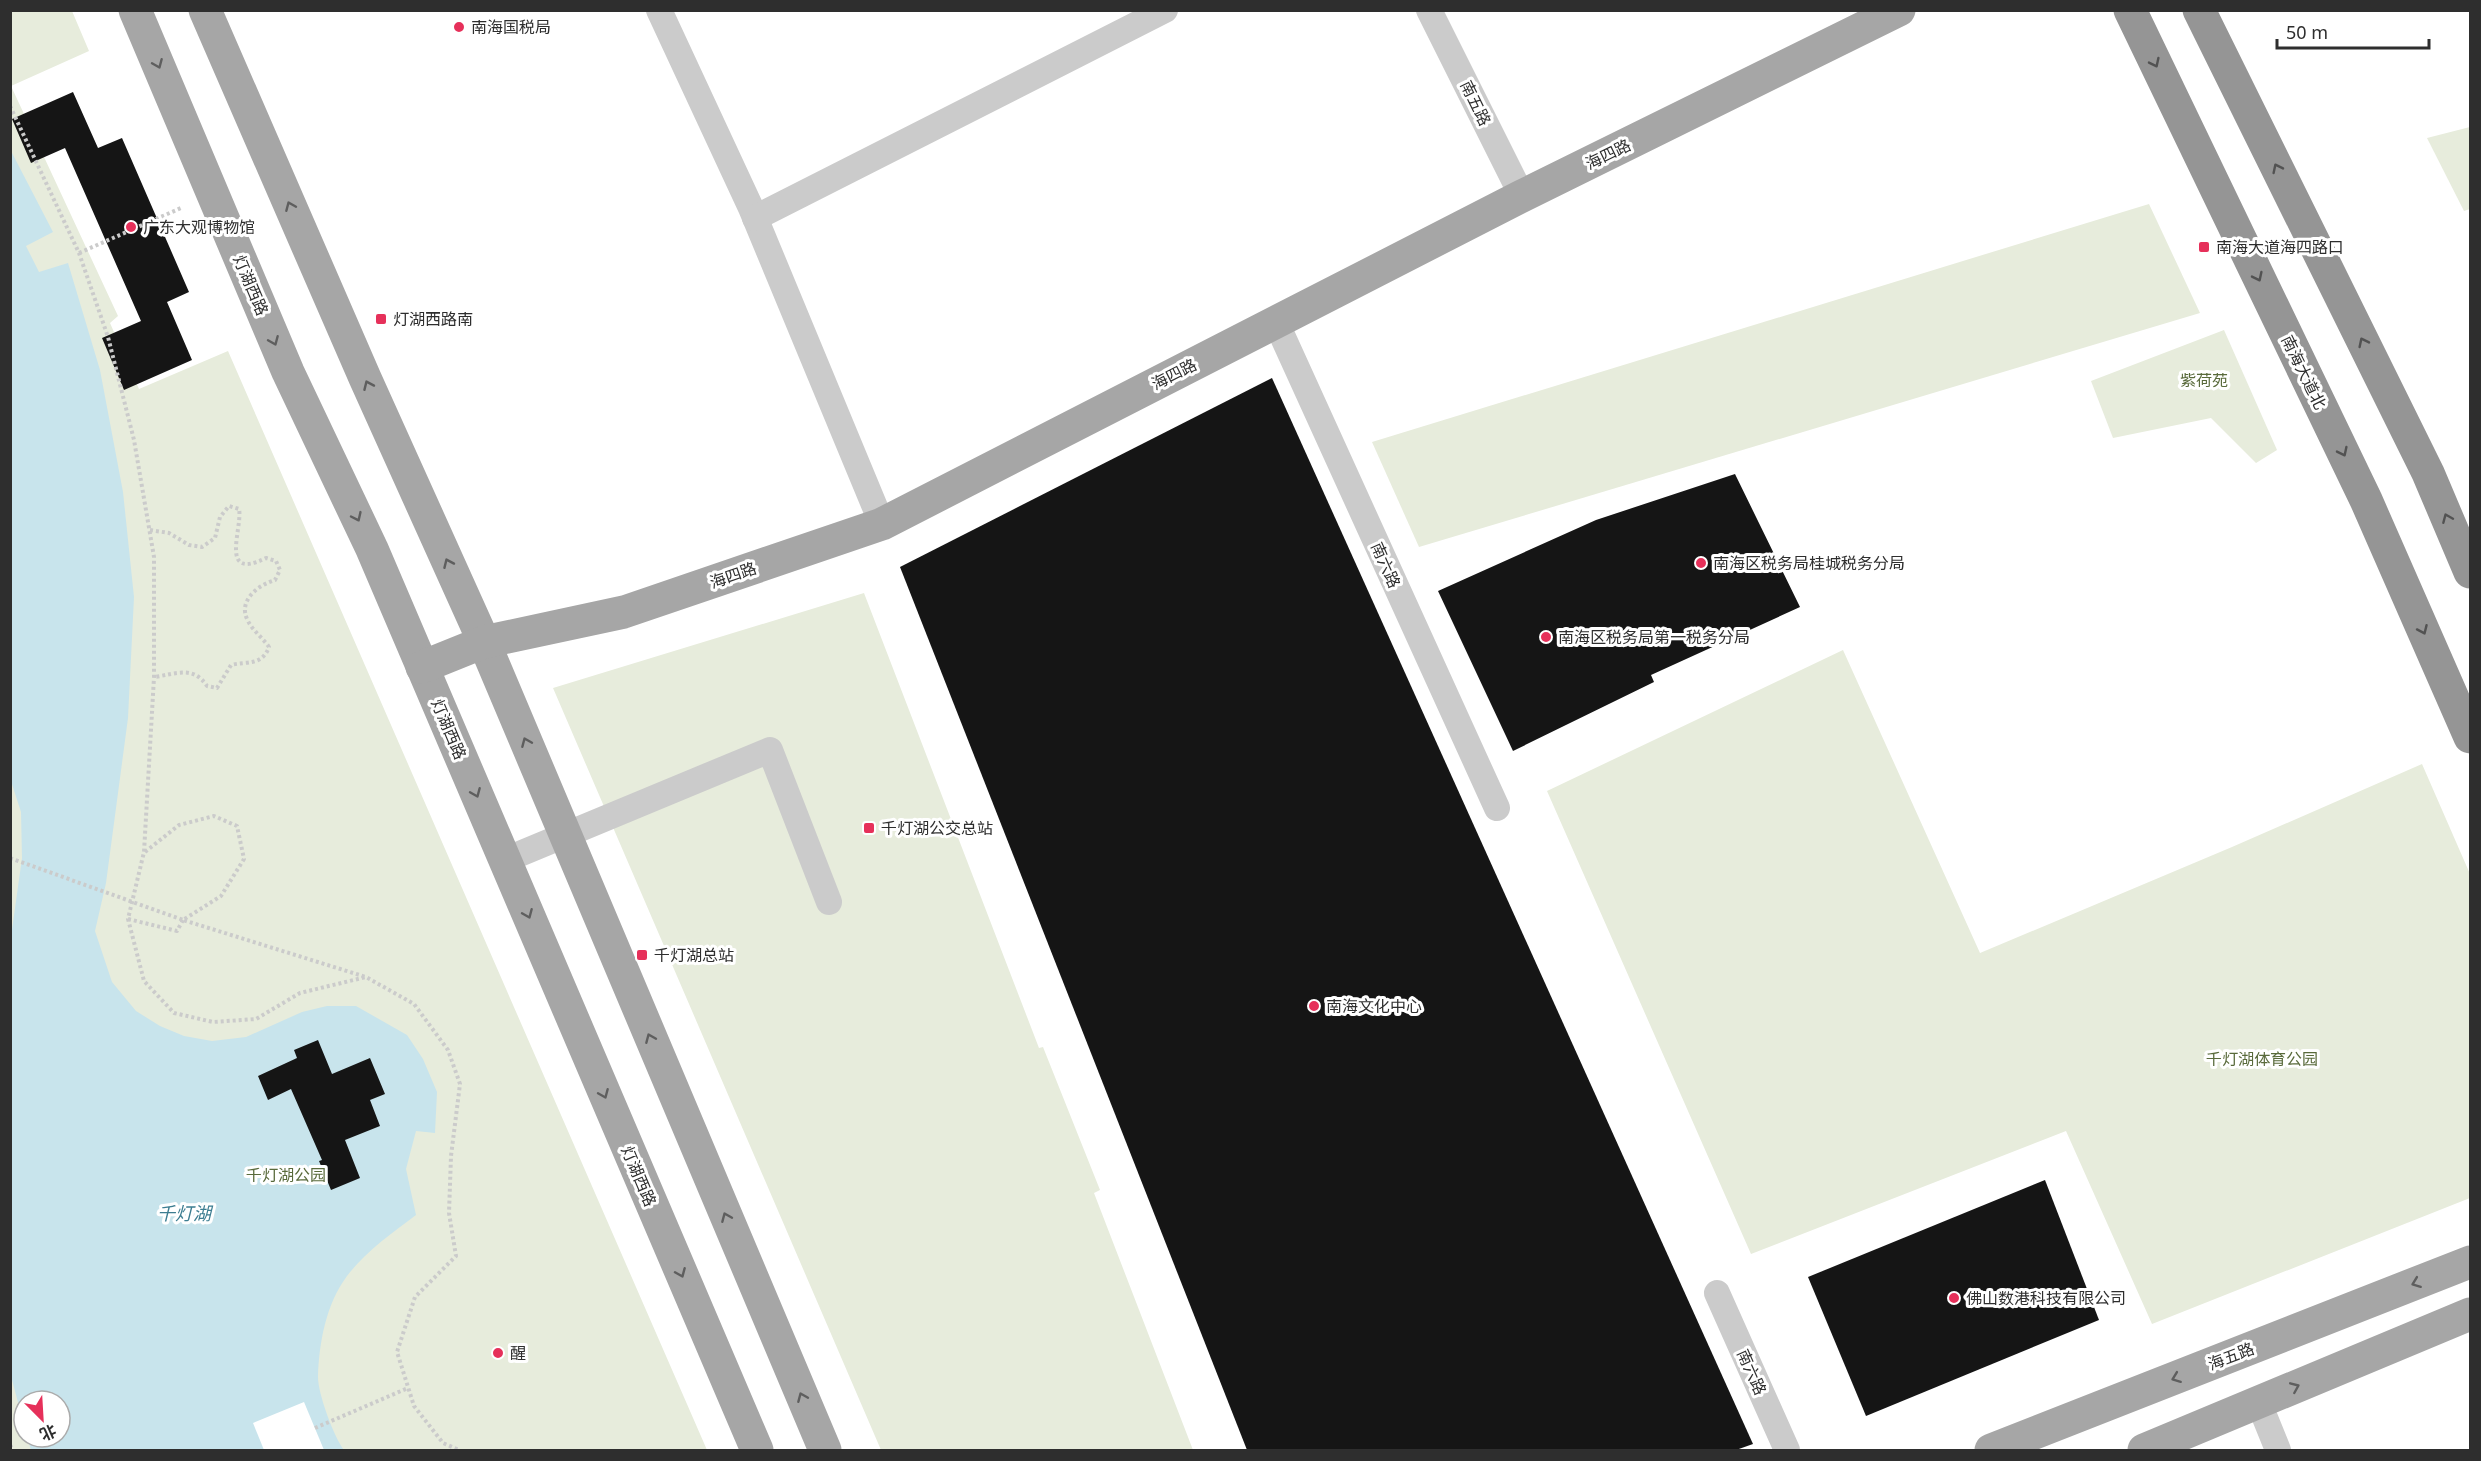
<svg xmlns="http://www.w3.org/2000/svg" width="2481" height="1461" font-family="'Noto Sans','Noto Sans SC',sans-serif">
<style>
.green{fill:#e7ecdc;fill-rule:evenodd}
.water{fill:#c8e4ec}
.pier{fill:#fff}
.building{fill:#151515}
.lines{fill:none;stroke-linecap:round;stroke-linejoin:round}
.path{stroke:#cbcbcb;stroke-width:4;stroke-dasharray:3 3;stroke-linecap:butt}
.minor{stroke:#cbcbcb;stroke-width:26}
.major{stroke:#a6a6a6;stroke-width:33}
.highway{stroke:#959595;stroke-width:33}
.path-bridge{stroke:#cbcbcb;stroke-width:4;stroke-dasharray:3 3;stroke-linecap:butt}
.oneway{stroke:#525252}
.oneway2{stroke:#5e5e5e}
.poi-dot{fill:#e6305a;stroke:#fff;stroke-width:2}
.labels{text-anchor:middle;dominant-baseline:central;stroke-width:6;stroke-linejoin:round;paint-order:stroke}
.poi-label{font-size:16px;fill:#2e2e2e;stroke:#fff;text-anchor:start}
.street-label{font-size:16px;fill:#2e2e2e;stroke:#fff}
.park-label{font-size:16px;fill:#596a3b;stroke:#fff}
.water-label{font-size:18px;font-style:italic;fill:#3c7d91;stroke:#fff}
</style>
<rect width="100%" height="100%" fill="#fff"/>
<g class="green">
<path d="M10,11H72L89,51L11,86L118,316L110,323L139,389L228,351L707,1450H11ZM24,1401H60V1437H24Z"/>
<path d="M2470,127V209L2464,211L2427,138Z"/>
<path d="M2149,204L2200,313L1419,547L1372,442Z"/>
<path d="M2224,330L2277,450L2256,463L2211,418L2113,438L2091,381Z"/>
<path d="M864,593L1039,1048L1043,1047L1100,1190L1094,1193L1193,1450H881L553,688Z"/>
<path d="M1843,650L1980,953L2232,847L2422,764L2470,874V1198L2152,1324L2066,1131L1751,1254L1547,791Z"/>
</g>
<path class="water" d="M10,149L53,232L26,246L39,272L68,263L100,370L123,492L134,597L128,718L106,883L95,931L112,982L136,1011L160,1026L184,1036L212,1041L246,1037L302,1012L327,1006H356L407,1035L423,1059L437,1092L435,1133L416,1131L406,1169L416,1215C392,1233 365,1252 347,1276C326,1304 319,1343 318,1377C318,1394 334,1437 344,1450H31L27,1437H60V1401H24V1425L11,1376L10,944L22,858L21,812L10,778Z"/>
<path class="pier" d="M304,1402L324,1450H264L253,1423Z"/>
<g class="building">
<path d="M73,92L98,148L122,138L189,292L167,302L192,360L124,390L102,338L141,321L65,148L31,163L12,119Z"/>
<path d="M1272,378L1753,1444L1736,1450H1247L900,567Z"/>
<path d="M1735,474L1800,607L1651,675L1654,682L1513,751L1438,591L1596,520Z"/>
<path d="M318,1040L332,1074L370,1058L385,1094L370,1100L380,1126L345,1140L360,1178L331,1190L319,1161L322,1160L291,1089L268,1100L258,1076L297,1058L294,1050Z"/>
<path d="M2045,1180L2099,1320L1866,1416L1808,1277Z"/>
</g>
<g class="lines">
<g class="path">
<path d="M10,106L79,253L108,337L134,440L154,557V677L144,852L128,919L144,981L174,1013L213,1022L256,1019L300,993L366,977L414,1004L448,1050L460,1084L451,1156L449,1213L456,1256L415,1297L397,1352L414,1406L443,1443L459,1450"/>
<path d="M79,253L181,208"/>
<path d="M150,530L169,533L189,545L202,547L215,538L220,517L229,506L239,509C243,528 218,582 266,558L276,561L280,570L275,580C258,585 237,601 248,621C253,631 263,638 269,647C262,666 247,661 231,665L217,688L207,686C193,665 176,674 154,677"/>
<path d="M145,852L179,825L214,816L237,826L244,859L221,896L183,920L366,977"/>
<path d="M128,919L177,931L183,920"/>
<path d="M315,1428L408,1388"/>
<path d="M10,1445L13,1450"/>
</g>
<g class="minor">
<path d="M659,10L751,208L882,524"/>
<path d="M1429,10L1522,196"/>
<path d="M755,218L1165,10"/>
<path d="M1276,322L1497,808"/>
<path d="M505,860L770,750L829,902"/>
<path d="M1717,1293L1787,1450"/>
<path d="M2259,1403L2278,1450"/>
</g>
<g class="major">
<path d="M135,10L288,372L372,549L757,1450"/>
<path d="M205,10L365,378L484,642L825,1450"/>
<path d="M422,667L484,642L624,612L882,524L1522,196L1899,10"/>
<path d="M1991,1450L2470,1262"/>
<path d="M2144,1450L2470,1314"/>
</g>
<g class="highway">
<path d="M2130,10L2366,500L2470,737"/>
<path d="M2199,10L2428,473L2470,572"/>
</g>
<path class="path-bridge" d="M10,858L183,920"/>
</g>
<defs><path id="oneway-chevron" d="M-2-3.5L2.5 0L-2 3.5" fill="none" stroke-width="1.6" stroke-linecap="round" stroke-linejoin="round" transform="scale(1.5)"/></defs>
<g class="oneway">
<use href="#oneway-chevron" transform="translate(2155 63) rotate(64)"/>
<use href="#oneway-chevron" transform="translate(2277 168) rotate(-116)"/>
<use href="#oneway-chevron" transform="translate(2258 277) rotate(64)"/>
<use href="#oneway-chevron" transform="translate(2363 342) rotate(-116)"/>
<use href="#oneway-chevron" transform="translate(2343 452) rotate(64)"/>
<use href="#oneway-chevron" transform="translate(2447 518) rotate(-113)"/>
<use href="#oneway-chevron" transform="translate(2423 630) rotate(66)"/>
</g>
<g class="oneway2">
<use href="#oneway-chevron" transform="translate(158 64) rotate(67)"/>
<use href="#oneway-chevron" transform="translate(290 206) rotate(-113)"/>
<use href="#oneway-chevron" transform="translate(274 341) rotate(67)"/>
<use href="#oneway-chevron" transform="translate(368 385) rotate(-114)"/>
<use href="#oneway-chevron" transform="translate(357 517) rotate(65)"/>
<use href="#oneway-chevron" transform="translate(448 563) rotate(-114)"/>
<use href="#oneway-chevron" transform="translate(526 742) rotate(-113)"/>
<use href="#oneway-chevron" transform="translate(476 793) rotate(67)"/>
<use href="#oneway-chevron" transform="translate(528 914) rotate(67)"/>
<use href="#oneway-chevron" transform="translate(650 1038) rotate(-113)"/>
<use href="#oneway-chevron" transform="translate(604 1094) rotate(67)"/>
<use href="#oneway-chevron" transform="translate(726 1217) rotate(-113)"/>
<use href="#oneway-chevron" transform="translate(681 1273) rotate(67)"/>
<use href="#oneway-chevron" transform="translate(2416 1283) rotate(159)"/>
<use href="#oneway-chevron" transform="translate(2176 1378) rotate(159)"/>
<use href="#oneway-chevron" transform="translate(2295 1387) rotate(-23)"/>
<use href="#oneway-chevron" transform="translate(802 1397) rotate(-113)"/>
</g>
<g class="poi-dot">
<circle cx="459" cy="27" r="6"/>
<circle cx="131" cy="227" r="6"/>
<rect x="2198" y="241" width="12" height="12" rx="3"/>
<rect x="375" y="313" width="12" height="12" rx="3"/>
<circle cx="1701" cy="563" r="6"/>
<circle cx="1546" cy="637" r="6"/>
<rect x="863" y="822" width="12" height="12" rx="3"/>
<rect x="636" y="949" width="12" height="12" rx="3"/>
<circle cx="1314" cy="1006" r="6"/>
<circle cx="1954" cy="1298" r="6"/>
<circle cx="498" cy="1353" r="6"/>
</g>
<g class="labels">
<g class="poi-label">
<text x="471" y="27">南海国税局</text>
<text x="143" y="227">广东大观博物馆</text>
<text x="2216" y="247">南海大道海四路口</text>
<text x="393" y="319">灯湖西路南</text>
<text x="1713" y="563">南海区税务局桂城税务分局</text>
<text x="1558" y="637">南海区税务局第一税务分局</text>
<text x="881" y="828">千灯湖公交总站</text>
<text x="654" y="955">千灯湖总站</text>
<text x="1326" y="1006">南海文化中心</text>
<text x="1966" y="1298">佛山数港科技有限公司</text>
<text x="510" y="1353">醒</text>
</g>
<g class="street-label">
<text transform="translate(1476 103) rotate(64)">南五路</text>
<text transform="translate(1608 154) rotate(-26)">海四路</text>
<text transform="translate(251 285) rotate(67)">灯湖西路</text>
<text transform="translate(2304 372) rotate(64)">南海大道北</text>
<text transform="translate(1174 374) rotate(-27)">海四路</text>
<text transform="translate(1386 565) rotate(66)">南六路</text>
<text transform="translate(733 575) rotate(-19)">海四路</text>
<text transform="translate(449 729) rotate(67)">灯湖西路</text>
<text transform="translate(639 1176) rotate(67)">灯湖西路</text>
<text transform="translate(2231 1356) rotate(-21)">海五路</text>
<text transform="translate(1752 1372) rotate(66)">南六路</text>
</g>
<g class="park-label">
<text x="2204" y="380">紫荷苑</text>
<text x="2262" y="1059">千灯湖体育公园</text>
<text x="286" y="1175">千灯湖公园</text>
</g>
<g class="water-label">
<text x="184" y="1213">千灯湖</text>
</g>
</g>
<rect width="2481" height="1461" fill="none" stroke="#2e2e2e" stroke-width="24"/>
<g transform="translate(42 1419) rotate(156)"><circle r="28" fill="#ffffff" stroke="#ababab" stroke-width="1.5"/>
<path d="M0-4.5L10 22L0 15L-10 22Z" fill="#e6305a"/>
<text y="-9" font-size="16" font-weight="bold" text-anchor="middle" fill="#2e2e2e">北</text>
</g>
<path d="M2277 39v9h152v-9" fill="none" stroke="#2e2e2e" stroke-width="3"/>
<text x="2286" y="39" font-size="18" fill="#2e2e2e" stroke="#ffffff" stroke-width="4.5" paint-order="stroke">50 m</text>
</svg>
